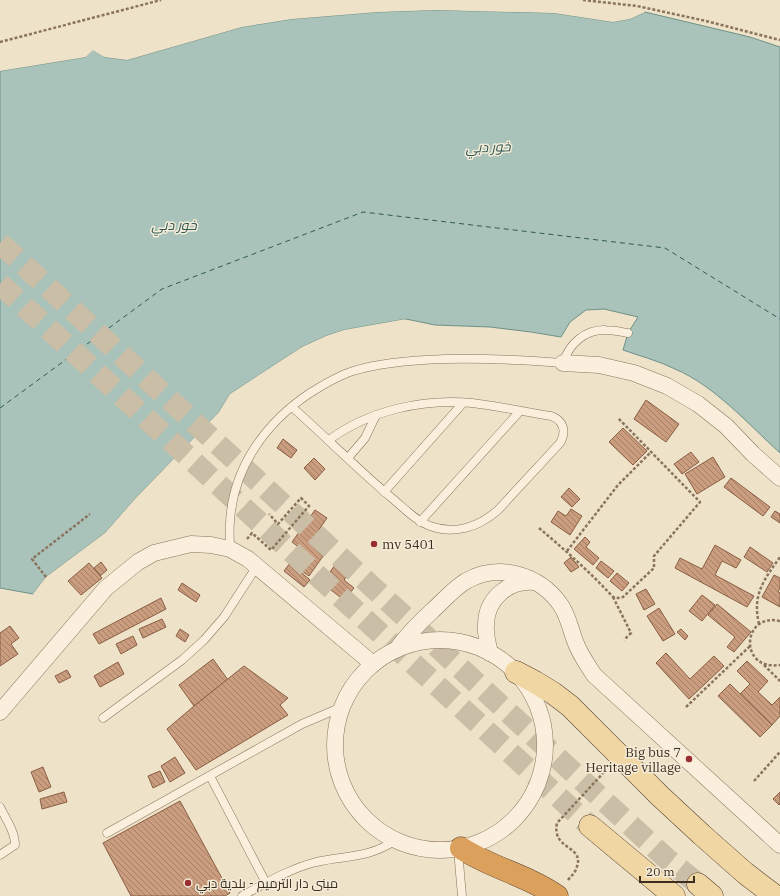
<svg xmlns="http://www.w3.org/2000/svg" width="780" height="896" font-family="'IBM Plex Serif',Cairo,serif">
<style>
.water{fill:#a9c2ba;stroke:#6f9188}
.pier{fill:#eee2c8}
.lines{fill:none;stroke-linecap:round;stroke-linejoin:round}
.ferry{stroke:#305a57;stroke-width:1;stroke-dasharray:5 4;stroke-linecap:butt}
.building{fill:url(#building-back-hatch);stroke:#895e43}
.primary-tunnel{stroke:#cabea6;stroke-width:22;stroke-dasharray:22 11;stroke-linecap:butt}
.lane-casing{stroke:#8a745d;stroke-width:9}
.street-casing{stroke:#8a745d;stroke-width:17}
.primary-casing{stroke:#584331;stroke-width:23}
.highway-casing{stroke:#584331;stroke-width:23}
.path{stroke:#8a745d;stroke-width:2.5;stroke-dasharray:3 2;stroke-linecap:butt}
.lane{stroke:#f9efdc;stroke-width:8}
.street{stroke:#f9efdc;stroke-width:16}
.primary{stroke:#f0d6a2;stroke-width:22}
.highway{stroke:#daa05c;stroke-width:22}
.poi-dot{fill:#982e31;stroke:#f5ecd8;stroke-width:1.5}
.labels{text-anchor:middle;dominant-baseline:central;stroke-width:3;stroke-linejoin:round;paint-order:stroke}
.poi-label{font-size:13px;fill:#3b2d20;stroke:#f5ecd8;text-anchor:start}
.water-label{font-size:14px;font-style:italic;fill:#305a57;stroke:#f5ecd8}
</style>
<defs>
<pattern id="building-back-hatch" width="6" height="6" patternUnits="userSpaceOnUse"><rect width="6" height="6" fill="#cb9d7f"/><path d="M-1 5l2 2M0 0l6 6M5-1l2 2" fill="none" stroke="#a68068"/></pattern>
</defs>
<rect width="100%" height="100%" fill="#eee2c8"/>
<path class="water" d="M436,10L554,13L613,22L630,19L645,12L750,37L780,47V453C748,424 715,386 675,369C659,361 640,356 623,350L628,333L638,317L604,309L586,310L570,322L561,337L531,332L490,327L435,325L406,319L344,330L326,336L302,347L230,394L219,412L134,500L105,533L46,577L33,594L0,588V71L86,57L93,49L104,57L127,60L242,27L292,19L378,12Z"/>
<g class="pier">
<path d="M436,8L554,11L613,20L630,17L642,11L645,12L630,19L613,22L554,13L436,10L378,12L292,19L242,27L127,60L104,57L93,50L86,57L0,71V69L85,55L93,47L105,56L127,58L242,25L292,17L378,10Z"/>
<path d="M406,319L398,323L345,332L327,338L303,349L232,396L220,413L135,501L107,535L48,579L35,596L33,594L46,577L105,533L134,500L219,412L230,394L302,347L326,336L344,330Z"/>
</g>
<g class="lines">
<path class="ferry" d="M0,408L162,289L363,212L665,248L780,319"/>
</g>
<g class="building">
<path d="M646,400L679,424L666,442L634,419Z"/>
<path d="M623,428L647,451L633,465L609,442Z"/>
<path d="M283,439L297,450L291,458L277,448Z"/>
<path d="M691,452L699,462L682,474L674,464Z"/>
<path d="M713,457L725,477L697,494L685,474Z"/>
<path d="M314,458L325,469L315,480L304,468Z"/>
<path d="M731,478L770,507L763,516L724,487Z"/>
<path d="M569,488L580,499L572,507L561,497Z"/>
<path d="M571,509L582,516L570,535L551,522L558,511L566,516Z"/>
<path d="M315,510L327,518L318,531L333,542L309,576L295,566L305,552L292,542Z"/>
<path d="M775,511L780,514V523L771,517Z"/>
<path d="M585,537L590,542L586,547L599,558L593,565L574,549Z"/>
<path d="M715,545L741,560L736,568L722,561L715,575L754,596L747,607L675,568L680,558L702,569Z"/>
<path d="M750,547L773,563L767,572L744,557Z"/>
<path d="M571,557L579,567L571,572L564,563Z"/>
<path d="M601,561L614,571L608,578L596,568Z"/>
<path d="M101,562L107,570L100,576L94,568Z"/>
<path d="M89,563L102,578L81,595L68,581Z"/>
<path d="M290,563L310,580L304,587L284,571Z"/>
<path d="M335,565L348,575L344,580L354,588L344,600L322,583Z"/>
<path d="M617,573L629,583L622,591L610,581Z"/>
<path d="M774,575L780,578V588L778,592L780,593V607L762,597Z"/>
<path d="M182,583L200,595L196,602L178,590Z"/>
<path d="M646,589L655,604L644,610L636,594Z"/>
<path d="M702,595L715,605L702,621L689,611Z"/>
<path d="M161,598L166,609L99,644L93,634Z"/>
<path d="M717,604L751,632L734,652L727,647L735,637L708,615Z"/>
<path d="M659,608L675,634L663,641L647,616Z"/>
<path d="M162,619L166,627L143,638L139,629Z"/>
<path d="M10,626L19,638L11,644L18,654L0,666V633Z"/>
<path d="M180,629L189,635L185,642L176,636Z"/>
<path d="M681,629L688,636L685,640L677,632Z"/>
<path d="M133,636L137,645L121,654L116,644Z"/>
<path d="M666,653L690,679L714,656L724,666L689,699L656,663Z"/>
<path d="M213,659L228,680L194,706L179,685Z"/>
<path d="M747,661L768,681L758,692L772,705L780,697V716L772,725L740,694L750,684L737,671Z"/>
<path d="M118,662L124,674L100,687L94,676Z"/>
<path d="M244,666L288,698L280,705L288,715L196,770L167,729L194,706Z"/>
<path d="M67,670L71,677L59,683L55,676Z"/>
<path d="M730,684L772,725L760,737L718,696Z"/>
<path d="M175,757L185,773L170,782L161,766Z"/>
<path d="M43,767L51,787L39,792L31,772Z"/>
<path d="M160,771L165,782L153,788L148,776Z"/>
<path d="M64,792L67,802L42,809L40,799Z"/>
<path d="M780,792V804L779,805L773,799Z"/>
<path d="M180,801L230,893L225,896H131L103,843Z"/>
</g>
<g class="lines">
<g class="primary-tunnel">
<path d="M0,243L667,859L698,884"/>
<path d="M0,284L590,826"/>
</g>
<g class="lane-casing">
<g id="lane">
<path d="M292,407C326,437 358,470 393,499C405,509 416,521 430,526C455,535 479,527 498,510L560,443C567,431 563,420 551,416C525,412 498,406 472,403C423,398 368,411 329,440"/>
<path d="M348,458L365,438L376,415"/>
<path d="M384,492L463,403"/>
<path d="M420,522L520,411"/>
<path d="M230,549C230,540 229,531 230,522C233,468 265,423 310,393C323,385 337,376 353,371C382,362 415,360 445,359C485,358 524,360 563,363C569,344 585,329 606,330C614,330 621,332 628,333"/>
<path d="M103,718L182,660L204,640L224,617L257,566"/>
<path d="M210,776L266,883"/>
<path d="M0,807C6,819 15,832 15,845L0,855"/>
<path d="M107,833L302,724L342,707"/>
<path d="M458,850L462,896"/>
<path d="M242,896C266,883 289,869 316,862C347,855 367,859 396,840"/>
</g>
</g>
<g class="street-casing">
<g id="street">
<path d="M563,363L599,365L634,373L667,386L698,404L726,426L753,454L780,478"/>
<circle cx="440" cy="745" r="105"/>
<path d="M397,649C407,635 419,623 432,611C443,601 453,589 466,581C499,562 539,575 560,604C568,615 570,628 575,641C579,653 587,664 594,675L780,845"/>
<path d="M490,653C488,644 485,634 486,625C486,598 509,580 534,582"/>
<path d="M0,712L106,588L138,562L154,553L191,544L211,545L230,549L248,559L373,664"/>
</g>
</g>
<g class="primary-casing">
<g id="primary">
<path d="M516,672L535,682L553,693L570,706L660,796L702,835L745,873L775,896"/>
<path d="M590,826L674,896"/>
<path d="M698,884L712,896"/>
</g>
</g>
<g class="highway-casing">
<path id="highway" d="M461,848C491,868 527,875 557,896"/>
</g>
<g class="path">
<path d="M583,0L637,6L706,21L780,40"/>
<path d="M0,42L161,0"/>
<path d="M539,528C565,550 590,572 613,597L618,598L623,597L654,568V556L700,502L618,418"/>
<path d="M247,539L252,533L271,550L309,506L301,498L278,524L269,514"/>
<path d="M567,551L618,485L651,452"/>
<path d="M46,577L32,559L90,514"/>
<path d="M613,597L631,633L624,640"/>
<path d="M780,621C742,612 738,671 780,665"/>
<path d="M759,624C752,594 764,580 780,557"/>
<path d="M764,665L780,681"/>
<path d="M686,707L750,646"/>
<path d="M754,781L780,752"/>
<path d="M568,880C571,876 575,873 576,869C587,845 551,851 557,823L606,770"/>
</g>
<use href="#lane" class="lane"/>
<use href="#street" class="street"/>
<use href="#primary" class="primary"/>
<use href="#highway" class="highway"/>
</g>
<g class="poi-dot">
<circle cx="374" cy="544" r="4"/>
<circle cx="689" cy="759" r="4"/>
<circle cx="188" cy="883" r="4"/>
</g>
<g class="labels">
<g class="poi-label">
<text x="382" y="544">mv 5401</text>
<text x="681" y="752" text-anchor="end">Big bus 7<tspan x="681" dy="15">Heritage village</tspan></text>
<text x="196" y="883">مبنى دار الترميم - بلدية دبي</text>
</g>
<g class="water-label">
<text transform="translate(488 147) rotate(-2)">خور دبي</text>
<text x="174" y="225">خور دبي</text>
</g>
</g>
<path d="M640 876v6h54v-6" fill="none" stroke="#3b2d20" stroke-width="2"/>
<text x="646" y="876" font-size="12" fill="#3b2d20" stroke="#f5ecd8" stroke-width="3" paint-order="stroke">20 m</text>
</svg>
